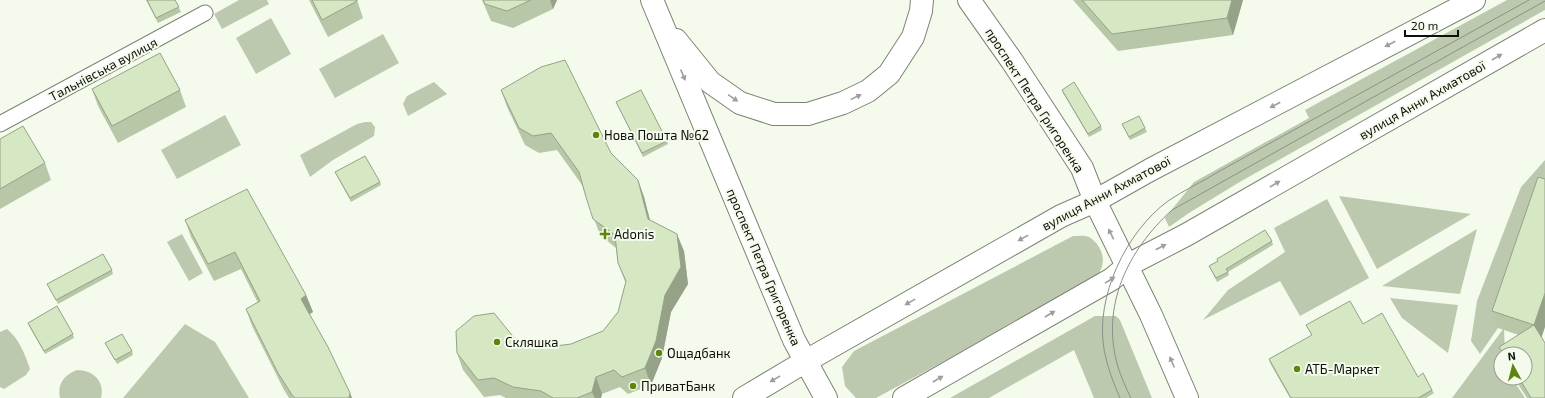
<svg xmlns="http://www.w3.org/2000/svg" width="1545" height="398" font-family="'Exo 2',sans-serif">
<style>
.green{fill:#bdc9af}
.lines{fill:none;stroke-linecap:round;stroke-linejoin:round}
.street-casing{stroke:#7d8376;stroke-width:17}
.secondary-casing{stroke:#7d8376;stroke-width:24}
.street{stroke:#fff;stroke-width:15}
.secondary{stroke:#fff;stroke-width:22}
.tram{stroke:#8c9086;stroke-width:1}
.wall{fill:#b8c7a8}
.shaded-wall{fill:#96a288}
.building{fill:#d6e7c3;stroke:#96a288}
.oneway{fill:#9e9f9d}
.poi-dot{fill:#5e850b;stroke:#f4fbec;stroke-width:1.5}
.labels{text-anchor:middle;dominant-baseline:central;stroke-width:4;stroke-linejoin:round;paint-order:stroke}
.street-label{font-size:13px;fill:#0d0f0a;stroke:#f4fbec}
.poi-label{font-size:13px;fill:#0d0f0a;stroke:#f4fbec;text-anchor:start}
</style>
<rect width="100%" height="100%" fill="#f4fbec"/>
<g class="green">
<path d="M239,0H267L269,4L222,29L214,14Z"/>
<path d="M1507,0H1545V10L1238,183L1189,213L1169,227L1165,218L1194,182L1309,118L1305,110Z"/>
<path d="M271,18L291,54L256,74L236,38Z"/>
<path d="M383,34L399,63L335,98L319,69Z"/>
<path d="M434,82L447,94L408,116L403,104L407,96Z"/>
<path d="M225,115L241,145L177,179L161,150Z"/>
<path d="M365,122H371L375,127L374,136L333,160L310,177L300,155L357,124Z"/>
<path d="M1545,160V194L1498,328L1480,354L1471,341L1477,301L1521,187Z"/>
<path d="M1339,196L1471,214L1377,269Z"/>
<path d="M1327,199L1369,278L1300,316L1280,281L1203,320L1228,290L1285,252L1274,228Z"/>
<path d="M1477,229L1460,294L1382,286Z"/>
<path d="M182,234L203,273L189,281L167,242Z"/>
<path d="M1073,236C1078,236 1085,235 1089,237C1102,245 1107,261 1099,273C1096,278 1091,281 1087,284L876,398H856L845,386L842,367L854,351Z"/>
<path d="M1390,298L1458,305L1448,353L1402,318Z"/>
<path d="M1095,316H1116L1120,320L1152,398H1094L1074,350L989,398H950Z"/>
<path d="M185,324L215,342L249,398H123Z"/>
<path d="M1504,328L1505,354H1501V378H1512L1525,398H1452Z"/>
<path d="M7,329C19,339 25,354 30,369L26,375L4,389L0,387V332Z"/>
<path d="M77,370C93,370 105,381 101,398H60C57,384 64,375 77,370Z"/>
</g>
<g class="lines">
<g class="street-casing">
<path id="street" d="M0,124L205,13"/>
</g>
<g class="secondary-casing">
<g id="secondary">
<path d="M652,0L794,340L826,398"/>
<path d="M969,0L1012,61L1082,168L1095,201L1151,315L1187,398"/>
<path d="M676,40L710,82L740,103L774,114H808L843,103L868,91L889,74L913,37L921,11L922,0"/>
<path d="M744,398L806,361L1061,216L1095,201L1150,170L1474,0"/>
<path d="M904,398L1112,279L1130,264L1186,235L1545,30"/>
</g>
</g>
<use href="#street" class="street"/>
<use href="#secondary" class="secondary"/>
<g class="tram">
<path d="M1120,398C1113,382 1107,366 1104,349C1095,297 1126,232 1168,201C1184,190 1202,182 1218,172L1529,0"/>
<path d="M1131,398C1126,388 1121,377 1118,367C1100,306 1128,250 1172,210L1545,1"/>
</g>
</g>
<g class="wall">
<path d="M146,0H175L181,12L158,23Z"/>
<path d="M309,0H357L363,18L328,37Z"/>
<path d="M482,0H557L553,9L513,28L491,21Z"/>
<path d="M1073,0H1243L1233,35L1118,51Z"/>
<path d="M92,89L180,90L186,107L118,143L98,106Z"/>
<path d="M501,90L611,153L638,180L644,197L650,220L684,251L688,284L671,312L662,358L651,385L628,394L620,387L602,394L601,398H506L500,395L484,397L463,370L457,353L515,339L540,348L571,344L603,331L618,312L626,284L618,263L616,248L600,235L586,197L582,185L557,150L539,153L525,145L507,107Z"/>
<path d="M1062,90L1101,126L1102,130L1089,137L1063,93Z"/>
<path d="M616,102L667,141L668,144L643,157Z"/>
<path d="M1122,124L1145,128L1147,132L1130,140Z"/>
<path d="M0,139L45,163L51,180L0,209Z"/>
<path d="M335,172L380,182L381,185L351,202L337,176Z"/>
<path d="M1545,179L1542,337L1545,398H1527L1514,378H1525V354H1501L1499,347L1519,335L1498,328L1492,311Z"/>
<path d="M185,220L306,295L313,312L309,314L352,398H289L284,390L252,326L246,309L258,303L241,269L214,281L191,237Z"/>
<path d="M1272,241L1273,245L1228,272L1229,275L1217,282L1209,266L1218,261L1217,259Z"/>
<path d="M112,270L113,274L58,304L47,284Z"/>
<path d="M28,323L73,334L74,338L45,354L29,326Z"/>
<path d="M1363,324L1418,377L1432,390L1434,393L1426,398H1290L1270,363L1269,359L1312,336L1306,325Z"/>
<path d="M105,343L132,351L133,355L117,364L107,346Z"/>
</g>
<g class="shaded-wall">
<path d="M550,0H557L553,9Z"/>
<path d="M1232,0H1243L1233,35L1227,18Z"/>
<path d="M638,180L644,197L654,236L648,219Z"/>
<path d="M677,234L684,251L688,284L671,312L662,358L651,385L645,368L665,295Z"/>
<path d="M1545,293V327L1540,342L1534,325Z"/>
<path d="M306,295L313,312L307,316L301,299Z"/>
<path d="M596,377L602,394L601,398H595L592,392Z"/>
<path d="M350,393L352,398H349Z"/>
</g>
<g class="building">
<path d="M147,0H175L179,7L156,18Z"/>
<path d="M312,0H357V1L322,20Z"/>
<path d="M483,0H531L507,11L485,4Z"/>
<path d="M1082,0H1232L1227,18L1112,34Z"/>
<path d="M160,53L180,90L112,126L92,89Z"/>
<path d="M565,60L611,153L638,180L648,219L677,234L681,267L665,295L656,341L645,368L622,377L614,370L596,377L592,392L577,398H553L541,391L513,387L494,378L478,380L457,353L456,331L474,316L494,313L515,339L540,348L571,344L603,331L618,312L626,281L618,263L615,235L593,219L586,197L579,172L551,133L533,136L519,128L501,90L541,67Z"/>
<path d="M1074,82L1101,126L1088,134L1062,90Z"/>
<path d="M641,90L667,141L642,153L616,102Z"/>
<path d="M1139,116L1145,128L1129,137L1122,124Z"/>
<path d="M23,126L45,163L0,189V139Z"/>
<path d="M365,156L380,182L350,198L335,172Z"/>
<path d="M1538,177L1545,179V293L1534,325L1492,311Z"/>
<path d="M247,189L306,295L301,299L328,347L350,393L349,398H295L292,395L278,373L246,309L260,301L235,252L208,264L185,220Z"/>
<path d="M1265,230L1272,241L1226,269L1228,272L1216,278L1209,266L1218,261L1217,259Z"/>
<path d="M103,254L112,270L56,300L47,284Z"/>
<path d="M1350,301L1363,324L1382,313L1418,377L1423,373L1432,390L1418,398H1291L1269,359L1312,335L1306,325Z"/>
<path d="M57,306L73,334L44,351L28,323Z"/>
<path d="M1534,325L1545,343V398H1531L1519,378H1525V354H1503L1499,347Z"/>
<path d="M122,334L132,351L115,360L105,343Z"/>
</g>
<defs><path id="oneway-solid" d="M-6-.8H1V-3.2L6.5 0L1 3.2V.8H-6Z"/></defs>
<g class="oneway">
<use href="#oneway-solid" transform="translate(1390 44) rotate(152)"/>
<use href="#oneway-solid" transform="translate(1497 57) rotate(-30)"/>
<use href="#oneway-solid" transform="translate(683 75) rotate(67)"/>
<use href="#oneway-solid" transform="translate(856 97) rotate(-26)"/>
<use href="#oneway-solid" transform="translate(733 98) rotate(35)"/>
<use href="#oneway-solid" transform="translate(1275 105) rotate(152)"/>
<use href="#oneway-solid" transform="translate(1275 184) rotate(-30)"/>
<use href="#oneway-solid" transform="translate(1111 234) rotate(-116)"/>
<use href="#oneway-solid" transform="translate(1023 238) rotate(151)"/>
<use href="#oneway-solid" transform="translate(1161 247) rotate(-28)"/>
<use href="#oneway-solid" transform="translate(1110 280) rotate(-32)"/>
<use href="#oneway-solid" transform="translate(910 302) rotate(151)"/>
<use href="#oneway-solid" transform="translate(1050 314) rotate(-30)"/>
<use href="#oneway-solid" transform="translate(1172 362) rotate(-113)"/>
<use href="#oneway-solid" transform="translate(775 379) rotate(149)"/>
<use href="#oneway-solid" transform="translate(938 379) rotate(-30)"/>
</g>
<g class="poi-dot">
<circle cx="596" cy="135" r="4"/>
<path d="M603 228h4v4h4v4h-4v4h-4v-4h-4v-4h4z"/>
<circle cx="497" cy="342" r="4"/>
<circle cx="659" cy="353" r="4"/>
<circle cx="1297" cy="369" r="4"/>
<circle cx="633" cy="386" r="4"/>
</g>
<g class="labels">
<g class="street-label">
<text transform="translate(103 69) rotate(-28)">Тальнівська вулиця</text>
<text transform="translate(1035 100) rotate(57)">проспект Петра Григоренка</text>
<text transform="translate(1422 100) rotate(-30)">вулиця Анни Ахматової</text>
<text transform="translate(1106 193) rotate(-28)">вулиця Анни Ахматової</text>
<text transform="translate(764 267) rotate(67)">проспект Петра Григоренка</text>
</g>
<g class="poi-label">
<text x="604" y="135">Нова Пошта №62</text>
<text x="614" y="234">Adonis</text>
<text x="505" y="342">Скляшка</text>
<text x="667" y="353">Ощадбанк</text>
<text x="1305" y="369">АТБ-Маркет</text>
<text x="641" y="386">ПриватБанк</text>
</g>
</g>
<g transform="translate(1513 366) rotate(353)"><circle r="19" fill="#f4fbec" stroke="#989d92"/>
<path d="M0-3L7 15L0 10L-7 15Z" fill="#5e850b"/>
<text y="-6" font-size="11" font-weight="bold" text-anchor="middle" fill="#0d0f0a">N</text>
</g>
<path d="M1405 30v6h53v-6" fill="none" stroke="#0d0f0a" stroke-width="2"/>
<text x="1411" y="30" font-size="12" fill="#0d0f0a" stroke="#f4fbec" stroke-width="3" paint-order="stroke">20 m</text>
</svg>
